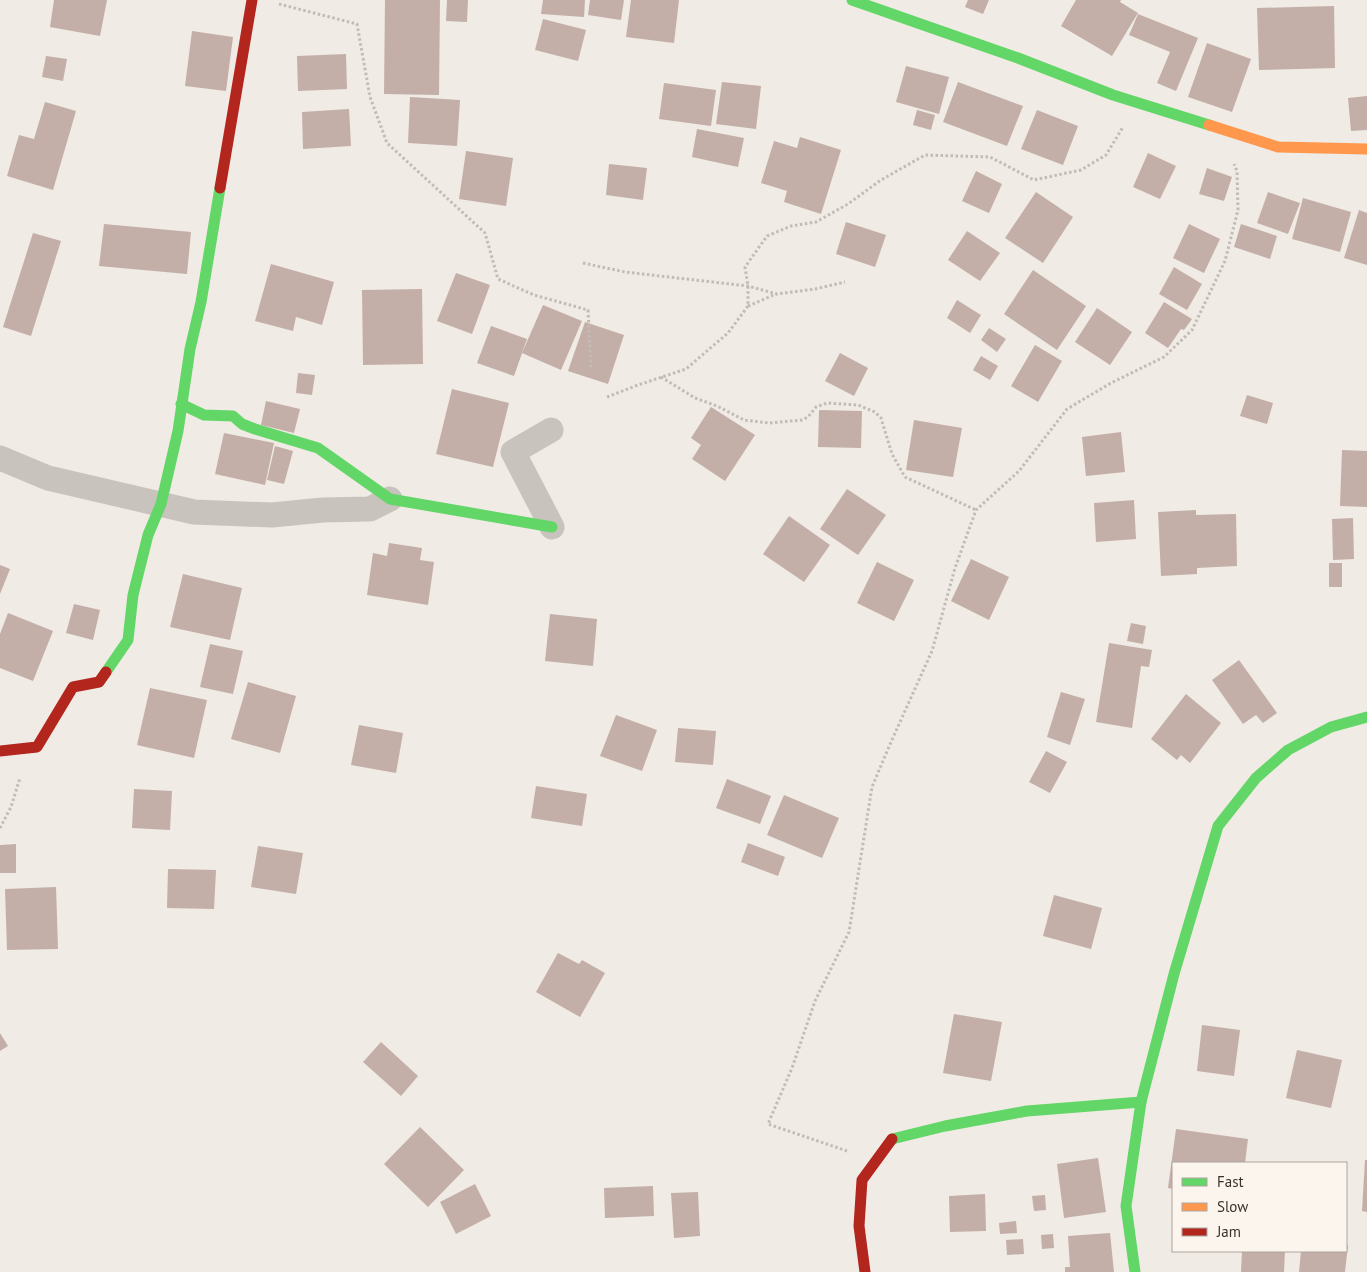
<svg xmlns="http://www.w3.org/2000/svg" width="1367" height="1272" font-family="'PT Sans',sans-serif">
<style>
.building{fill:#c3afa7}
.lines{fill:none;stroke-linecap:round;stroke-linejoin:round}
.path{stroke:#c2bbb6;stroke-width:3;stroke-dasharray:2.5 2.5;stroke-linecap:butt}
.street{stroke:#c9c3be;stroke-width:25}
.fast{stroke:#63d668;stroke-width:11}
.slow{stroke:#ff974d;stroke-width:11}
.jam{stroke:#b3261e;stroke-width:11}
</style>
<rect width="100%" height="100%" fill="#f0ebe5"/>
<g class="building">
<path d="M54,0H107L100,36L50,27Z"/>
<path d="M385,0H440L439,95L384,94Z"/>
<path d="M447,0H468L467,22L446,21Z"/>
<path d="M543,0H585L584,17L541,14Z"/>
<path d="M590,0H624L621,20L588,15Z"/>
<path d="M631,0H679L674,43L626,37Z"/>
<path d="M968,0H989L983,14L965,7Z"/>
<path d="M1076,0H1121L1120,2L1138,13L1112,56L1061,26Z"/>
<path d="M1334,6L1335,68L1259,70L1257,8Z"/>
<path d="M1138,14L1198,38L1176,91L1157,83L1170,52L1129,35Z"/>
<path d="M543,19L586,30L578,61L535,50Z"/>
<path d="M192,31L233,37L226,91L185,86Z"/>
<path d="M1207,43L1251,59L1232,112L1188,97Z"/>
<path d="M346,54L347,89L298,91L297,56Z"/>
<path d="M46,56L67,59L63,81L42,77Z"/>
<path d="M906,66L949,77L939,114L896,102Z"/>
<path d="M722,82L761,86L756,129L716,124Z"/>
<path d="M958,82L1023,106L1007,146L943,122Z"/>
<path d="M664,83L716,90L711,126L659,119Z"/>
<path d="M1367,96V130L1351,131L1348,98Z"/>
<path d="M410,97L460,100L457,146L408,143Z"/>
<path d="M45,102L76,111L53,190L7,176L19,135L34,139Z"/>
<path d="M349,109L351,146L303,149L302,112Z"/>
<path d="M917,110L935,115L931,130L913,125Z"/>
<path d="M1037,110L1078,126L1063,165L1021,149Z"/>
<path d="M697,129L744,138L738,167L692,157Z"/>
<path d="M800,137L841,150L821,214L784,202L787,191L761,183L774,141L797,148Z"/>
<path d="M466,151L513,158L506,206L459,199Z"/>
<path d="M1148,153L1176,166L1160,199L1133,187Z"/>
<path d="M609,164L647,168L643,200L606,195Z"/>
<path d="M1207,168L1232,177L1224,201L1199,194Z"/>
<path d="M976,171L1002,184L989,213L962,201Z"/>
<path d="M1036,192L1073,217L1043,263L1005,238Z"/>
<path d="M1268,192L1300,203L1288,234L1257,223Z"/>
<path d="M1303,198L1351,212L1340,252L1292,239Z"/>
<path d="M1359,210L1367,213V265L1344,258Z"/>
<path d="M846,222L886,235L875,267L836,254Z"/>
<path d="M104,224L191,232L187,274L99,266Z"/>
<path d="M1189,224L1220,239L1204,273L1173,258Z"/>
<path d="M1241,224L1277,236L1270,259L1234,247Z"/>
<path d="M967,231L1000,253L980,281L948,260Z"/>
<path d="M33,233L61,241L31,336L3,327Z"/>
<path d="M271,264L334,282L322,325L296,317L293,331L255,321Z"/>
<path d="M1174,267L1202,284L1187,310L1159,294Z"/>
<path d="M1033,270L1086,306L1057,350L1004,314Z"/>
<path d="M456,273L490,285L472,334L437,321Z"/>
<path d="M422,289L423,364L363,365L362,290Z"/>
<path d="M957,300L981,315L970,333L947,318Z"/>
<path d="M1164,302L1192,319L1184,330L1181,329L1168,348L1145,333Z"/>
<path d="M543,305L582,321L561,370L522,353Z"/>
<path d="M1097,308L1132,332L1110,365L1075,342Z"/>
<path d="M585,322L624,335L608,384L568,371Z"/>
<path d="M491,326L527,339L514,376L477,363Z"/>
<path d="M989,328L1006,339L997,352L981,340Z"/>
<path d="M1035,345L1062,361L1038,402L1011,386Z"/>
<path d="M840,353L868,368L854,396L825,381Z"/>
<path d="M981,356L998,366L990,380L973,370Z"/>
<path d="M298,373L315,375L312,395L296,393Z"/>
<path d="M452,389L509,403L493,467L436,454Z"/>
<path d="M1247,395L1273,403L1267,424L1240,416Z"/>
<path d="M266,401L300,409L294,433L261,425Z"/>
<path d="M711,407L755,435L725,481L692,459L701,445L691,438Z"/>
<path d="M819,410L862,411L861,448L818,447Z"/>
<path d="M914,420L962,428L953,477L906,470Z"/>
<path d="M1121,432L1125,472L1086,476L1082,437Z"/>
<path d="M224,433L274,443L265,485L215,474Z"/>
<path d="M275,446L293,451L284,484L267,480Z"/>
<path d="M1342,450L1367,451V507L1340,506Z"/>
<path d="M847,489L886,515L858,555L820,529Z"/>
<path d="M1134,500L1136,539L1096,542L1094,503Z"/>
<path d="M1196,510V515L1236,514L1237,566L1197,568V574L1161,576L1158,512Z"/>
<path d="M789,516L830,545L804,582L763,554Z"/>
<path d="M1353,518L1354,559L1333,560L1332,519Z"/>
<path d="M389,543L422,548L420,560L434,562L428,605L367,595L373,553L387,556Z"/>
<path d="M971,559L1009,577L989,620L951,601Z"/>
<path d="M877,562L914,580L894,621L857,603Z"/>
<rect x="1329" y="563" width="13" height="24"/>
<path d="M0,565L10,569L0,594Z"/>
<path d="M183,574L242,588L230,640L170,627Z"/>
<path d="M74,604L100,610L93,640L66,633Z"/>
<path d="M8,613L53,631L33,681L0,668V634Z"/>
<path d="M550,614L597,619L593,666L545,661Z"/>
<path d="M1131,623L1146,626L1143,644L1127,641Z"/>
<path d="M1109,643L1152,650L1149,667L1141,666L1132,728L1096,722Z"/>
<path d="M210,644L243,651L233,694L200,687Z"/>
<path d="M1239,660L1277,713L1263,723L1256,715L1243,724L1212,680Z"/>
<path d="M248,682L296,696L280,753L231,739Z"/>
<path d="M150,688L207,700L194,758L137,745Z"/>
<path d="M1061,692L1085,699L1070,745L1047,737Z"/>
<path d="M1186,694L1221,723L1190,763L1181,755L1177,760L1151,739Z"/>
<path d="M616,715L657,730L642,771L600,756Z"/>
<path d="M359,725L403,733L396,773L351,765Z"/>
<path d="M678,728L716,731L713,765L675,762Z"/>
<path d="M1046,751L1067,762L1050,793L1029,782Z"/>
<path d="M727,779L771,796L760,824L716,808Z"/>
<path d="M536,786L587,794L582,826L531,818Z"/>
<path d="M134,789L172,791L170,830L132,828Z"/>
<path d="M784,795L839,818L822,858L767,835Z"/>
<path d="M748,843L785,857L778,876L741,862Z"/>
<path d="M16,844V873H0V845Z"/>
<path d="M258,846L303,853L296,894L251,887Z"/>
<path d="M168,869L216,870L214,909L167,908Z"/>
<path d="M56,887L58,949L7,950L5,889Z"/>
<path d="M1054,895L1102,908L1091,949L1043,936Z"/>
<path d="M558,953L579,964L582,960L605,973L580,1017L536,992Z"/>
<path d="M954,1014L1002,1022L991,1081L943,1073Z"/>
<path d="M1202,1025L1240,1030L1234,1076L1197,1071Z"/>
<path d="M0,1033L8,1046L0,1051Z"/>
<path d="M381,1042L418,1076L401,1096L363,1062Z"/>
<path d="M1297,1050L1342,1060L1331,1108L1286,1098Z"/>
<path d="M420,1127L464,1170L428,1207L384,1164Z"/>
<path d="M1176,1129L1248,1139L1245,1163H1173V1189L1168,1188Z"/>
<path d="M1098,1158L1106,1212L1064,1218L1057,1164Z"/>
<path d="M1365,1160H1367V1212L1362,1211Z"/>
<path d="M475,1184L491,1216L456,1234L440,1202Z"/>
<path d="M653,1186L654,1216L605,1218L604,1188Z"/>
<path d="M698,1192L700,1236L674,1238L671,1193Z"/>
<path d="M985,1194L986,1231L950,1232L949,1196Z"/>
<path d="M1045,1195L1046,1210L1034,1211L1032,1196Z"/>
<path d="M1016,1221L1017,1233L1000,1234L999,1223Z"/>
<path d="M1110,1233L1114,1272H1065V1267H1070L1068,1236Z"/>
<path d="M1053,1234L1054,1248L1042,1249L1041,1235Z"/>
<path d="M1023,1239L1024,1254L1007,1255L1006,1240Z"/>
<path d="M1346,1245H1348L1345,1272H1299L1301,1251H1346Z"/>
<path d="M1242,1251H1285L1284,1272H1241Z"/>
</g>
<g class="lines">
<g class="path">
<path d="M279,4L357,24L370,97L387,143L485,233L498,279L534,295L588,310L591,368"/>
<path d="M583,263L625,272L748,286L777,294L815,289L845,282"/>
<path d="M748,306L776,294"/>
<path d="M661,377L695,398L717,406L744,420L769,423L802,420L808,417L816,407L827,403L858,405L875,412L881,418L892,454L905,477L976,510"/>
<path d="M607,397L638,385L686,369L728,333L748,306V286L745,267L767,236L791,226L816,222L848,204L881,180L925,155L990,157L1034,180L1081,170L1106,155L1123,127"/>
<path d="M0,828L11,807L20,778"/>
<path d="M847,1151L768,1124L792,1068L815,1001L849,932L872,787L891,742L932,651L955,568L976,510L1019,471L1067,409L1111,383L1164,357L1192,330L1225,261L1238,210L1237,171L1234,164"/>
</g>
<g class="street">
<path d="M551,430L513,452L552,527"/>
<path d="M0,458L48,478L194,512L272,515L323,510L370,509L390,499"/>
</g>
<g class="fast">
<path d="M852,0L1018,58L1113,95L1209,125"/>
<path d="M181,404L204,415L233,416L242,424L255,429L318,448L390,499L552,527"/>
<path d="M106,672L128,640L133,595L148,535L161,504L178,431L190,349L201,302L220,188"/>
<path d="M892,1139L945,1126L1027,1111L1141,1102"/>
<path d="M1135,1272L1126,1206L1141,1102L1174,974L1218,826L1256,778L1288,750L1331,727L1367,717"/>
</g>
<path class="slow" d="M1209,125L1278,147L1367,149"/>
<g class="jam">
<path d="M220,188L252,0"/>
<path d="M0,751L37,747L73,687L99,682L106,672"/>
<path d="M865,1272L859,1226L862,1180L892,1139"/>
</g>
</g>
<rect x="1172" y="1162" width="175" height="90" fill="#fbf5ee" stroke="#aea6a0"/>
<rect x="1182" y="1178" width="25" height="8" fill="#63d668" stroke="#aea6a0"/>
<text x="1217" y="1187" font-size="15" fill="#3b302b">Fast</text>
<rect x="1182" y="1203" width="25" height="8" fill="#ff974d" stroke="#aea6a0"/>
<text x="1217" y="1212" font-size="15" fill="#3b302b">Slow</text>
<rect x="1182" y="1228" width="25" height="8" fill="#b3261e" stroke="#aea6a0"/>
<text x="1217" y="1237" font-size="15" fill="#3b302b">Jam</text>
</svg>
